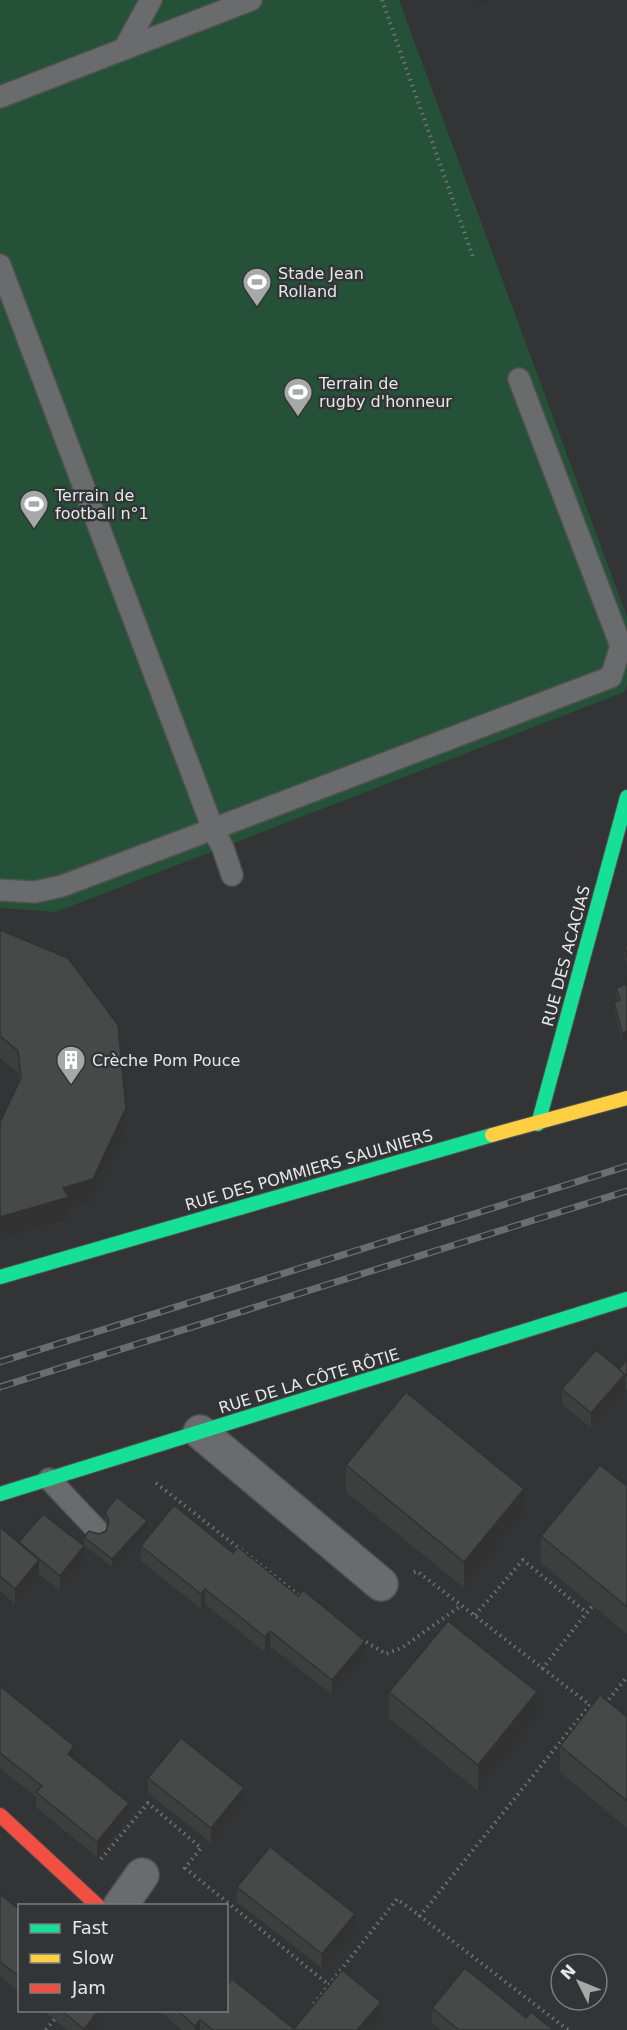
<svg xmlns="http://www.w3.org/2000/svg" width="627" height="2030" font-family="'DejaVu Sans',sans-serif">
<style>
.pitch{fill:#255138}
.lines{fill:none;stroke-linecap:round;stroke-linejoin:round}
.lane-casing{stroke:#505151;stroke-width:24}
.street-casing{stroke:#505151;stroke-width:36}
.fast-casing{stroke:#505151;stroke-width:16}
.slow-casing{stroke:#505151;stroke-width:16}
.jam-casing{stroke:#505151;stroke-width:16}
.path{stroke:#717272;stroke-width:4;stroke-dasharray:1.5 4.5;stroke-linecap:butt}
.lane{stroke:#6a6b6c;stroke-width:21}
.street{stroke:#6a6b6c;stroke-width:33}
.fast{stroke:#16e098;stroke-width:14}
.slow{stroke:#ffcf43;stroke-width:14}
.jam{stroke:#f24e42;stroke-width:14}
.rail-casing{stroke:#6c6d6e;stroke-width:7}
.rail{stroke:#323536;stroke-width:4.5;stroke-dasharray:14;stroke-linecap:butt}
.wall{fill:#3d3e3e}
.shaded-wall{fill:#323232}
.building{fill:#474848;stroke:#323232;stroke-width:1.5}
.labels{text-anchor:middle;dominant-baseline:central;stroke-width:5;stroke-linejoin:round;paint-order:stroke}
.poi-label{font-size:16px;fill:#e6e8e8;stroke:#323536;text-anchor:start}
.street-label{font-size:16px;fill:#e6e8e8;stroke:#323536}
</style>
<rect width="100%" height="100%" fill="#333435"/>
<path class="pitch" d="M0,0H399L627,617V685L624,692L56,912L0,908Z"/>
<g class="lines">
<g class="lane-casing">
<g id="lane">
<path d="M124,49L151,0"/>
<path d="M0,97L251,0"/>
<path d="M0,265L213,829L62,886L35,892L0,890"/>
<path d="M232,875L223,848L213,829L611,677L621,646L519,379"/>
<path d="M49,1479L97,1530"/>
</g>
</g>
<g class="street-casing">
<g id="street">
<path d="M200,1432L381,1584"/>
<path d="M120,1906L142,1875"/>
</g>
</g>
<g class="fast-casing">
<g id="fast">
<path d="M538,1124L627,797"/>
<path d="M0,1277L492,1135"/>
<path d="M0,1494L627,1299"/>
</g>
</g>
<g class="slow-casing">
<path id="slow" d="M492,1135L627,1098"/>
</g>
<g class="jam-casing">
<path id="jam" d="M0,1815L98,1906"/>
</g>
<g class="path">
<path d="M382,0L473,257"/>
<path d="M156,1483L301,1597"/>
<path d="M414,1572L417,1571L590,1705L420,1916L568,2030"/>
<path d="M475,1615L523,1560L587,1613"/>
<path d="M361,1639L386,1654L403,1647L462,1605"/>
<path d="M542,1669L593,1605"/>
<path d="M605,1704L627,1677"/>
<path d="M101,1859L148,1803L201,1848L185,1868L329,1985"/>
<path d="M226,1976L234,1982"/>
<path d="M314,2004L397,1899L420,1916"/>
<path d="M46,2030L62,2010"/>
</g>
<use href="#lane" class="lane"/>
<use href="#street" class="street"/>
<use href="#fast" class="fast"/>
<use href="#slow" class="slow"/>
<use href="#jam" class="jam"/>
<g class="rail-casing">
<g id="rail">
<path d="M0,1362L627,1166"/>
<path d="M0,1387L627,1191"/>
</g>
</g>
<use href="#rail" class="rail"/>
</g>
<g class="wall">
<path d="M0,930L126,1129L93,1201L69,1208V1218L19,1081L18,1073L0,1058Z"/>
<path d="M627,945V966L624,954V946Z"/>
<path d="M627,984V1039L622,1041L614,1010V1002L618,1001L616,996V988Z"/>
<path d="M627,1360V1391L625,1389L591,1428L562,1404V1389L619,1369Z"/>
<path d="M346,1465L524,1515L464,1588L346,1492Z"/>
<path d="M627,1486V1634L541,1563V1536Z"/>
<path d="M105,1512L147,1529L112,1567L84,1545V1537L99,1534L106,1531L108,1525L105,1520Z"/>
<path d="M0,1527L19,1543V1542L84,1561L60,1591L39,1574V1575L15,1604L0,1591Z"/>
<path d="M141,1546L233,1553L365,1656L332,1695L270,1646L265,1652L205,1604L201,1609L141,1561Z"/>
<path d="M0,1686L74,1759L129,1818L97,1857L36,1807V1797L0,1768Z"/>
<path d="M389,1692L537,1719L478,1791L389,1718Z"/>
<path d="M627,1717V1828L560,1772V1746Z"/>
<path d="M148,1778L244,1803L211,1843L148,1793Z"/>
<path d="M237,1887L355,1929L322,1968L237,1902Z"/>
<path d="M0,1894L20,1910V1992L0,1976Z"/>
<path d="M432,2008L526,2018L553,2030H441L432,2023Z"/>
<path d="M43,2010H103V2019L95,2030H67Z"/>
<path d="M158,2010H226L294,2029L381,2017L370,2030H182Z"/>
</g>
<g class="shaded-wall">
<path d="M478,0H493L478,5Z"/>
<path d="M627,1031V1039L622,1041V1033Z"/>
<path d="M126,1108V1129L93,1201L69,1208V1218L0,1239V1217L63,1188Z"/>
<path d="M625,1374V1389L591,1428V1413Z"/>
<path d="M524,1489V1515L464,1588V1562Z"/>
<path d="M147,1521V1529L112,1567V1559Z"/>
<path d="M84,1546V1561L60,1591V1576Z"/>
<path d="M39,1560V1575L15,1604V1589Z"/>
<path d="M205,1589V1604L201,1609V1594Z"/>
<path d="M270,1631V1646L265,1652V1637Z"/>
<path d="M365,1641V1656L332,1695V1680Z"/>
<path d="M537,1692V1719L478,1791V1765Z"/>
<path d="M74,1746V1761L68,1754Z"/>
<path d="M244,1788V1803L211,1843V1828Z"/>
<path d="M129,1803V1818L97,1857V1842Z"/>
<path d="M355,1914V1929L322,1968V1954Z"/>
<path d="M381,2002V2017L370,2030H357Z"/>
<path d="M99,2010H103V2019L95,2030H84Z"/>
<path d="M200,2020V2030H195V2026Z"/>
</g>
<g class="building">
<path d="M0,930L68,958L118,1025L126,1108L93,1179L63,1188L69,1197L0,1217V1122L21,1078L18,1051L0,1036Z"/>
<path d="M627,945V958L624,946Z"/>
<path d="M627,984V1031L622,1033L614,1002L620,1000L616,988Z"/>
<path d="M596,1350L625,1374L591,1413L562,1389Z"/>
<path d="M627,1360V1376L619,1369Z"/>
<path d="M406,1392L524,1489L464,1562L346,1465Z"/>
<path d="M600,1465L627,1486V1607L541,1536Z"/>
<path d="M117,1497L147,1521L112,1559L84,1537L89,1531L99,1534L106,1531L109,1520L105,1512Z"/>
<path d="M174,1505L233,1553L238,1547L298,1596L303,1590L365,1641L332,1680L270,1631L265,1637L205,1589L201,1594L141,1546Z"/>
<path d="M43,1514L84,1546L60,1576L19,1542Z"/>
<path d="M0,1527L39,1560L15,1589L0,1576Z"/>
<path d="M448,1621L537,1692L478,1765L389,1692Z"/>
<path d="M0,1686L74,1746L68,1754L129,1803L97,1842L36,1792L42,1786L0,1753Z"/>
<path d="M600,1695L627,1717V1801L560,1746Z"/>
<path d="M181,1738L244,1788L211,1828L148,1778Z"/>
<path d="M270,1847L355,1914L322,1954L237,1887Z"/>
<path d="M0,1894L20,1910V1977L0,1962Z"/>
<path d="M465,1968L526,2018L531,2012L553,2030H459L432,2008Z"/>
<path d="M342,1970L381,2002L357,2030H296L294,2029Z"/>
<path d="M232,1979L294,2029L293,2030H213L200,2020L195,2026L177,2010H226V1985L227,1986Z"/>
<path d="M61,2010H99L84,2029Z"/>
</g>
<defs>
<g id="stadium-pin" transform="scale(1.5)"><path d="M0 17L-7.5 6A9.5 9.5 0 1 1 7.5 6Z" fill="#a7a9a9" stroke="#323536"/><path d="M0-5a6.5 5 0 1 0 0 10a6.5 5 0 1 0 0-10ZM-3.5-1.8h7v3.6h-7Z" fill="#fff"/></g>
<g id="building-pin" transform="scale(1.5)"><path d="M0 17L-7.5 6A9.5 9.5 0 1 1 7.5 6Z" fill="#a7a9a9" stroke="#323536"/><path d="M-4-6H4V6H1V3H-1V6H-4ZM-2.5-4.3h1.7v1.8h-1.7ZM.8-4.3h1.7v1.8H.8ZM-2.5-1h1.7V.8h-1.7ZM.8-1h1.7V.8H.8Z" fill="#fff"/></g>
</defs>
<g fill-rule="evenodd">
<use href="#stadium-pin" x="257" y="282"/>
<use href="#stadium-pin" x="298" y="392"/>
<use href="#stadium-pin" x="34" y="504"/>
<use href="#building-pin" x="71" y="1060"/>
</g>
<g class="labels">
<g class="poi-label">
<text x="278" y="273">Stade Jean<tspan x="278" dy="18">Rolland</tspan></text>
<text x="319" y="383">Terrain de<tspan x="319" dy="18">rugby d'honneur</tspan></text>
<text x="55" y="495">Terrain de<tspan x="55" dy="18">football n°1</tspan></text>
<text x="92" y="1060">Crèche Pom Pouce</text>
</g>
<g class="street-label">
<text transform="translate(566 956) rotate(-75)">RUE DES ACACIAS</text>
<text transform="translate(309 1170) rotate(-16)">RUE DES POMMIERS SAULNIERS</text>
<text transform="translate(309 1381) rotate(-17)">RUE DE LA CÔTE RÔTIE</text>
</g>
</g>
<rect x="18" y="1904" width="210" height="108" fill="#323536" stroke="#7a7d7d" stroke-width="1.5"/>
<rect x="30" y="1924" width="30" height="9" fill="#16e098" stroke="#7a7d7d" stroke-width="1.5"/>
<text x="72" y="1934" font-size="18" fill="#e6e8e8">Fast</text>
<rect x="30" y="1954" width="30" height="9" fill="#ffcf43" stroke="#7a7d7d" stroke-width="1.5"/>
<text x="72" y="1964" font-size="18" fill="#e6e8e8">Slow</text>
<rect x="30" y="1984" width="30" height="9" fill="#f24e42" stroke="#7a7d7d" stroke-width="1.5"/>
<text x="72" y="1994" font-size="18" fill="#e6e8e8">Jam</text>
<g transform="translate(579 1982) rotate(313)"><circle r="28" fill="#323536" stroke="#7a7d7d" stroke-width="1.5"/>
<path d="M0-4.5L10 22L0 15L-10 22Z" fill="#a7a9a9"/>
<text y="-9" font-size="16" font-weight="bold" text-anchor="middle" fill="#e6e8e8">N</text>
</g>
</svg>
